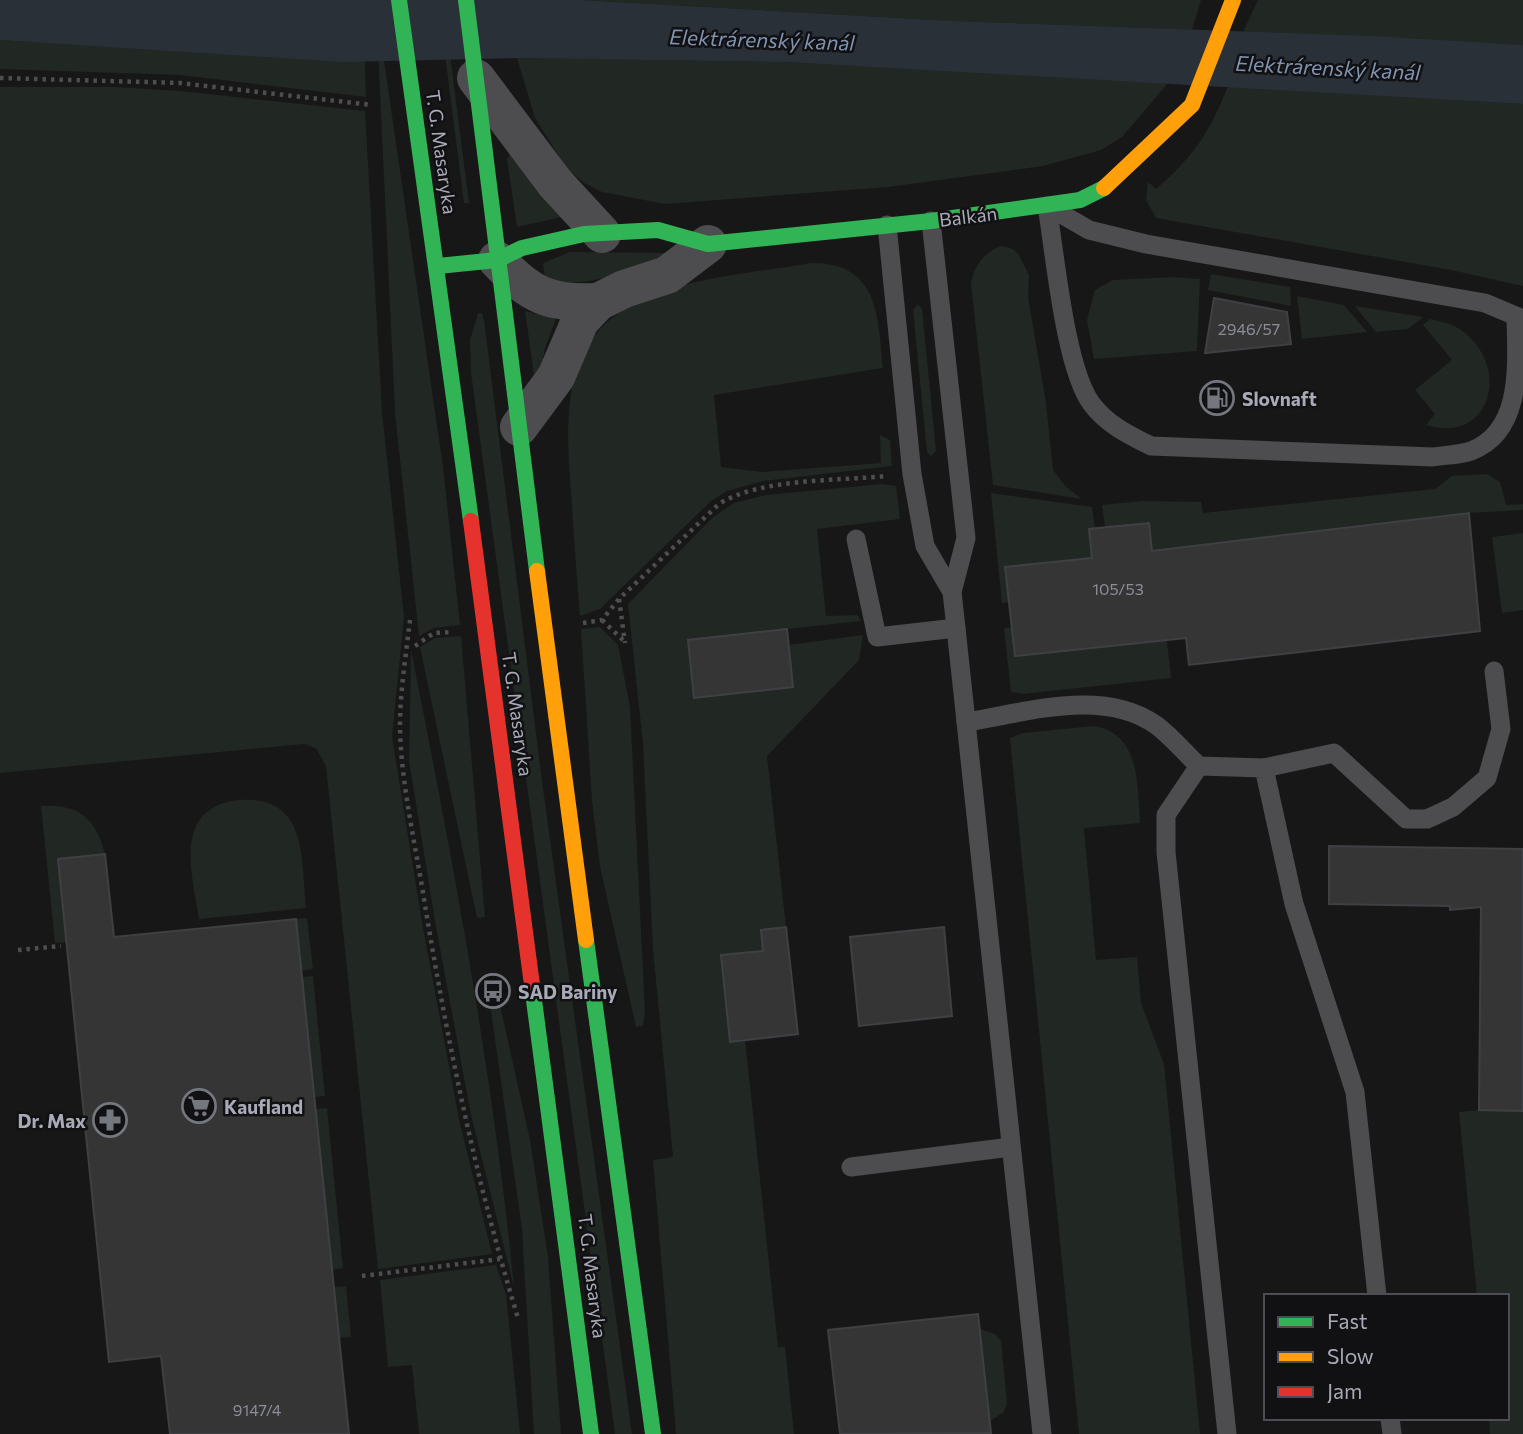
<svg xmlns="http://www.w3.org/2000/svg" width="1523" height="1434" font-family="Commissioner,sans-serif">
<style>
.green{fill:#212722}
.water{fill:#2a3038}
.building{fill:#353536;stroke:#3f4043;stroke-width:2}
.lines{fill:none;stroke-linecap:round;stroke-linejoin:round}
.path{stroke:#4e4e51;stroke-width:4.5;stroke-dasharray:3.5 5;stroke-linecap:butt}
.lane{stroke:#4d4d50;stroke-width:19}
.street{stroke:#4d4d50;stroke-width:38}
.fast{stroke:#30b455;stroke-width:16}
.slow{stroke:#ff9f0a;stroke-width:16}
.jam{stroke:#e5322d;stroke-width:16}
.labels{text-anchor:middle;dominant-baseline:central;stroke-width:5;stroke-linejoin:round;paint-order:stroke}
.number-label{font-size:16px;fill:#8b8d97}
.street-label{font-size:19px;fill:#a8aab7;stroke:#111113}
.poi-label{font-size:19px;font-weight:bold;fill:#a8aab7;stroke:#111113;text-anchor:start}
.water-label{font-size:21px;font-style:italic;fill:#8093b1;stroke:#111113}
</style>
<rect width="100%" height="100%" fill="#171717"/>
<g class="green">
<path d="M438,0H443L469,203H464Z"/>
<path d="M582,0H1201L1192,30L953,21Z"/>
<path d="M1258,0H1523V45L1243,32Z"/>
<path d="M376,5L443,467L460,625L434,628L419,636L395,413Z"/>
<path d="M0,40L365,61L366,97L180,75L0,69Z"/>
<path d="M517,58L786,62L1169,82L1122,137L1101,150L1043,166L888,187L665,204L602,192L584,183L566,168L535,118Z"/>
<path d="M1228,86L1523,104V286L1451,270L1156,218L1146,200L1148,182L1156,189C1194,156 1210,132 1228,86Z"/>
<path d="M0,87H116L181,91L365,111L382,412L404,617L392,737L423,928L459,1119L492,1254L378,1269L326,766L316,748L304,744L0,773Z"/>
<path d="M510,155L562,217L517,227L507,159Z"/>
<path d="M1002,246L1013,249L1019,255L1029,275L1028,297L1046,403L1053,470L1066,487L1082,499L993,485L971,283C974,266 985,251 1002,246Z"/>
<path d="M570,252L668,253L671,255C635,268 582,293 545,277L543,263Z"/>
<path d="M811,263C879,262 878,317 883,368L714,395L721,467L762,472L881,463L880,435L890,440L892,466L763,481L727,491L711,501L600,609L580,616C577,579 574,542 572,505C567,439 556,352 622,311C675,277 750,274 811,263Z"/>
<path d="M1211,274L1290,287L1291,306L1208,290Z"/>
<path d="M1173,277L1200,279L1197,351L1094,359L1087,320L1095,290L1113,280Z"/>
<path d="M1297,296L1344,305L1367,332L1302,339Z"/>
<path d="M918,304L922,309L936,451L931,456L927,452L913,310Z"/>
<path d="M1355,306L1423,317L1408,329L1376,332Z"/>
<path d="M525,311L556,319L545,348L541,372L534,375Z"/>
<path d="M478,313H482L484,320L542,781L632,1434H615L471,373L470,340Z"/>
<path d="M1430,319C1441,322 1452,323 1461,330C1511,365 1493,445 1426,425L1435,414L1415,390L1452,360L1423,325Z"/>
<path d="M1487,474L1500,482L1506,505L1523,504V510L1469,513L1177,548L1156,597L1149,523L1105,527L1102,505L1142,501L1201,502L1203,513L1435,489L1452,476Z"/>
<path d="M883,484L896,486L900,519L817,529L826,616L858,615L861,621L688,640L695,698L793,687L789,645L863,635L859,660L767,756L786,927L761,930L763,951L721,956L730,1041L745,1040L778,1347H785L794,1434H676L653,1160L673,1157L653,949L643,744L628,604L712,518L734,503L766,495Z"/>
<path d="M991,493L1092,507L1095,528L1089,530L1095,587L1066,561L1006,567L1009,602L1002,603Z"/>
<path d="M1523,533V610L1502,613L1492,537Z"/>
<path d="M1165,624L1171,678L1023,694L1011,692L1004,628L1012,627L1015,656L1160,641Z"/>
<path d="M600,627L618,645L630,707L645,1013L643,1026L636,1027L600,866L592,801L581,629Z"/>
<path d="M461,636L485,917L477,918L420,647L435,638Z"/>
<path d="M411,650C453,861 493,1073 514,1287L471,1115L436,927L409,761Z"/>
<path d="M1093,726C1141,733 1137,785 1140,823L1084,828L1096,960L1137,957L1141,1003L1164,1064L1200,1434H1079L1010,738L1023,733Z"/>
<path d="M238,800C308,795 301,857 306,908L199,919C192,874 172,808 238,800Z"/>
<path d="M41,806C78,803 96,818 105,854L58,859L67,942L55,943Z"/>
<path d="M307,918L313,969L301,971L296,919Z"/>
<path d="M313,976L325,1096L314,1097L302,977Z"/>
<path d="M498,996L530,1140L548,1257L561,1434H534L522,1229L489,997Z"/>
<path d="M327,1108L343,1268L332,1270L315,1109Z"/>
<path d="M1479,1110L1523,1111V1434H1490L1489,1418H1507V1296H1477L1459,1112Z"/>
<path d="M496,1265L506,1294L520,1434H419L412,1365L388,1367L380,1280Z"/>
<path d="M346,1286L351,1337L339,1338L334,1287Z"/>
<path d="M980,1329L995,1334L1001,1341L1007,1403L1004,1412L990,1421Z"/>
</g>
<path class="water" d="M0,0H582L953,21L1371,36L1523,45V104L786,62L517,58L343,62L0,40Z"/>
<g class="building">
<path d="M1214,298L1287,312L1291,344L1205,353Z"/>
<path d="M1469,513L1480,631L1189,665L1186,638L1015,656L1005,567L1092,558L1089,529L1149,523L1152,551Z"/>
<path d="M787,629L793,687L694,698L688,640Z"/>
<path d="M1329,846L1523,849V1111L1479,1110L1481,907L1450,910V906L1329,904Z"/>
<path d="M105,854L114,937L296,919L349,1434H170L161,1356L109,1362L58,859Z"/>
<path d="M786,927L798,1034L730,1042L721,955L763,951L761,930Z"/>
<path d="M944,927L952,1016L859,1026L850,937Z"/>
<path d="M978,1314L991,1433L840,1434L828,1330Z"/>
</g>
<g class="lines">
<g class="path">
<path d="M0,78L180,83L372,105"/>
<path d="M619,599L625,643"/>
<path d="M410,620C406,655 400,691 400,726C401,784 415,842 424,899C447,1040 476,1181 518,1318"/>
<path d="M602,620L625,642"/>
<path d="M583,623L602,620L619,599L719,504C760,478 838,481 887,476"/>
<path d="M415,646L434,633L452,632"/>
<path d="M18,950L61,946"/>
<path d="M362,1276L500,1259"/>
</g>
<g class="lane">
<path d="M1047,206C1055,254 1065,367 1091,403C1106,424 1129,435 1151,446L1433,457C1445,455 1460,455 1471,451C1523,431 1517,365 1516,317"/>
<path d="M1051,208L1089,230L1146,244L1485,303L1523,319"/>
<path d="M931,221L966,538L952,592"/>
<path d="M887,225L912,474L925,546L952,592L956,628L1042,1434"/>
<path d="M856,539L877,637L956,628"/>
<path d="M966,722C1026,713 1102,687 1156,725C1171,736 1185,753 1199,766L1264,768L1294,904L1355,1092L1377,1296"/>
<path d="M1199,766L1166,815V852L1227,1434"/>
<path d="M1264,768L1334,753L1406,819H1427L1453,807L1487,778L1501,729L1494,671"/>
<path d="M851,1167L1011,1147"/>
<path d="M1390,1418L1392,1434"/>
</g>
<g class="street">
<path d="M476,78L555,183L602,234"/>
<path d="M497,260C531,296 549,304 598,302"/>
<path d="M519,427L556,377L580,321L598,302L624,289L667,275L708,244"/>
</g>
<g class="fast">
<path d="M399,0L471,521"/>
<path d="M466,0L537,571"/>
<path d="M438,266L497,260L522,248L584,234L658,230L708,244L931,221L1080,200L1104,188"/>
<path d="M586,940L653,1434"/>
<path d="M532,985L591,1434"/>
</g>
<g class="slow">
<path d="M1104,188L1192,105L1233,0"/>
<path d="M537,571L586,940"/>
</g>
<path class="jam" d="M471,521L532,985"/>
</g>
<defs>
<g id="fuel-ring" transform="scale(1.75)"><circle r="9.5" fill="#111113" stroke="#75777f" stroke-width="1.5"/><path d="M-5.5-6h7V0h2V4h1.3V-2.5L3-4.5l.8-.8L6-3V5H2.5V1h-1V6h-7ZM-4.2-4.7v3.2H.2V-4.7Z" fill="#75777f"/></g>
<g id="bus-ring" transform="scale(1.75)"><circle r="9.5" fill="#111113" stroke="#75777f" stroke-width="1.5"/><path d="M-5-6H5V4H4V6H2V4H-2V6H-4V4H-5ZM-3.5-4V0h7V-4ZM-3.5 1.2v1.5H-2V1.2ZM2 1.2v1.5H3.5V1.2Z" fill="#75777f"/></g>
<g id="supermarket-ring" transform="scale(1.75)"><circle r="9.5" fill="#111113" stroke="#75777f" stroke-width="1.5"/><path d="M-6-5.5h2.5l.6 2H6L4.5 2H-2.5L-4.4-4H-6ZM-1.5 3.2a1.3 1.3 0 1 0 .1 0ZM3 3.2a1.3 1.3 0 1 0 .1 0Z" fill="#75777f"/></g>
<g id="pharmacy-ring" transform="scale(1.75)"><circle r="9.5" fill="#111113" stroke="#75777f" stroke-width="1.5"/><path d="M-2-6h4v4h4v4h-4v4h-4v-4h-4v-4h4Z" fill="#75777f"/></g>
</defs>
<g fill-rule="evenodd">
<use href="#fuel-ring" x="1217" y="398"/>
<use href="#bus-ring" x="493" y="991"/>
<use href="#supermarket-ring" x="199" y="1106"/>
<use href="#pharmacy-ring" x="110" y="1120"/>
</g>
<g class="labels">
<g class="number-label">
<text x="1249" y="328">2946/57</text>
<text x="1118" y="588">105/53</text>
<text x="257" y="1409">9147/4</text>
</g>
<g class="street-label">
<text transform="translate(442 152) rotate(82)">T. G. Masaryka</text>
<text transform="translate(968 216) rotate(-7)">Balkán</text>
<text transform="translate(518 714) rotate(82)">T. G. Masaryka</text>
<text transform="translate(593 1276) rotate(83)">T. G. Masaryka</text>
</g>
<g class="poi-label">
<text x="1242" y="398">Slovnaft</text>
<text x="518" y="991">SAD Bariny</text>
<text x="224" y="1106">Kaufland</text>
<text x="86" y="1120" text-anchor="end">Dr. Max</text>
</g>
<g class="water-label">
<text transform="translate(762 39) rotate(2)">Elektrárenský kanál</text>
<text transform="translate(1328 67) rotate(3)">Elektrárenský kanál</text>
</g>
</g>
<rect x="1264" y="1294" width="245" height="126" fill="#111113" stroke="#4d4e55" stroke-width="2"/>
<rect x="1278" y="1317" width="35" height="10" fill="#30b455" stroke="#4d4e55" stroke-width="2"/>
<text x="1327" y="1329" font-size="21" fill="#a8aab7">Fast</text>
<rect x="1278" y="1352" width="35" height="10" fill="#ff9f0a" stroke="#4d4e55" stroke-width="2"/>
<text x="1327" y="1364" font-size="21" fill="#a8aab7">Slow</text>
<rect x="1278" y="1387" width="35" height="10" fill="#e5322d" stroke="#4d4e55" stroke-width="2"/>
<text x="1327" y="1399" font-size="21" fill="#a8aab7">Jam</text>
</svg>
